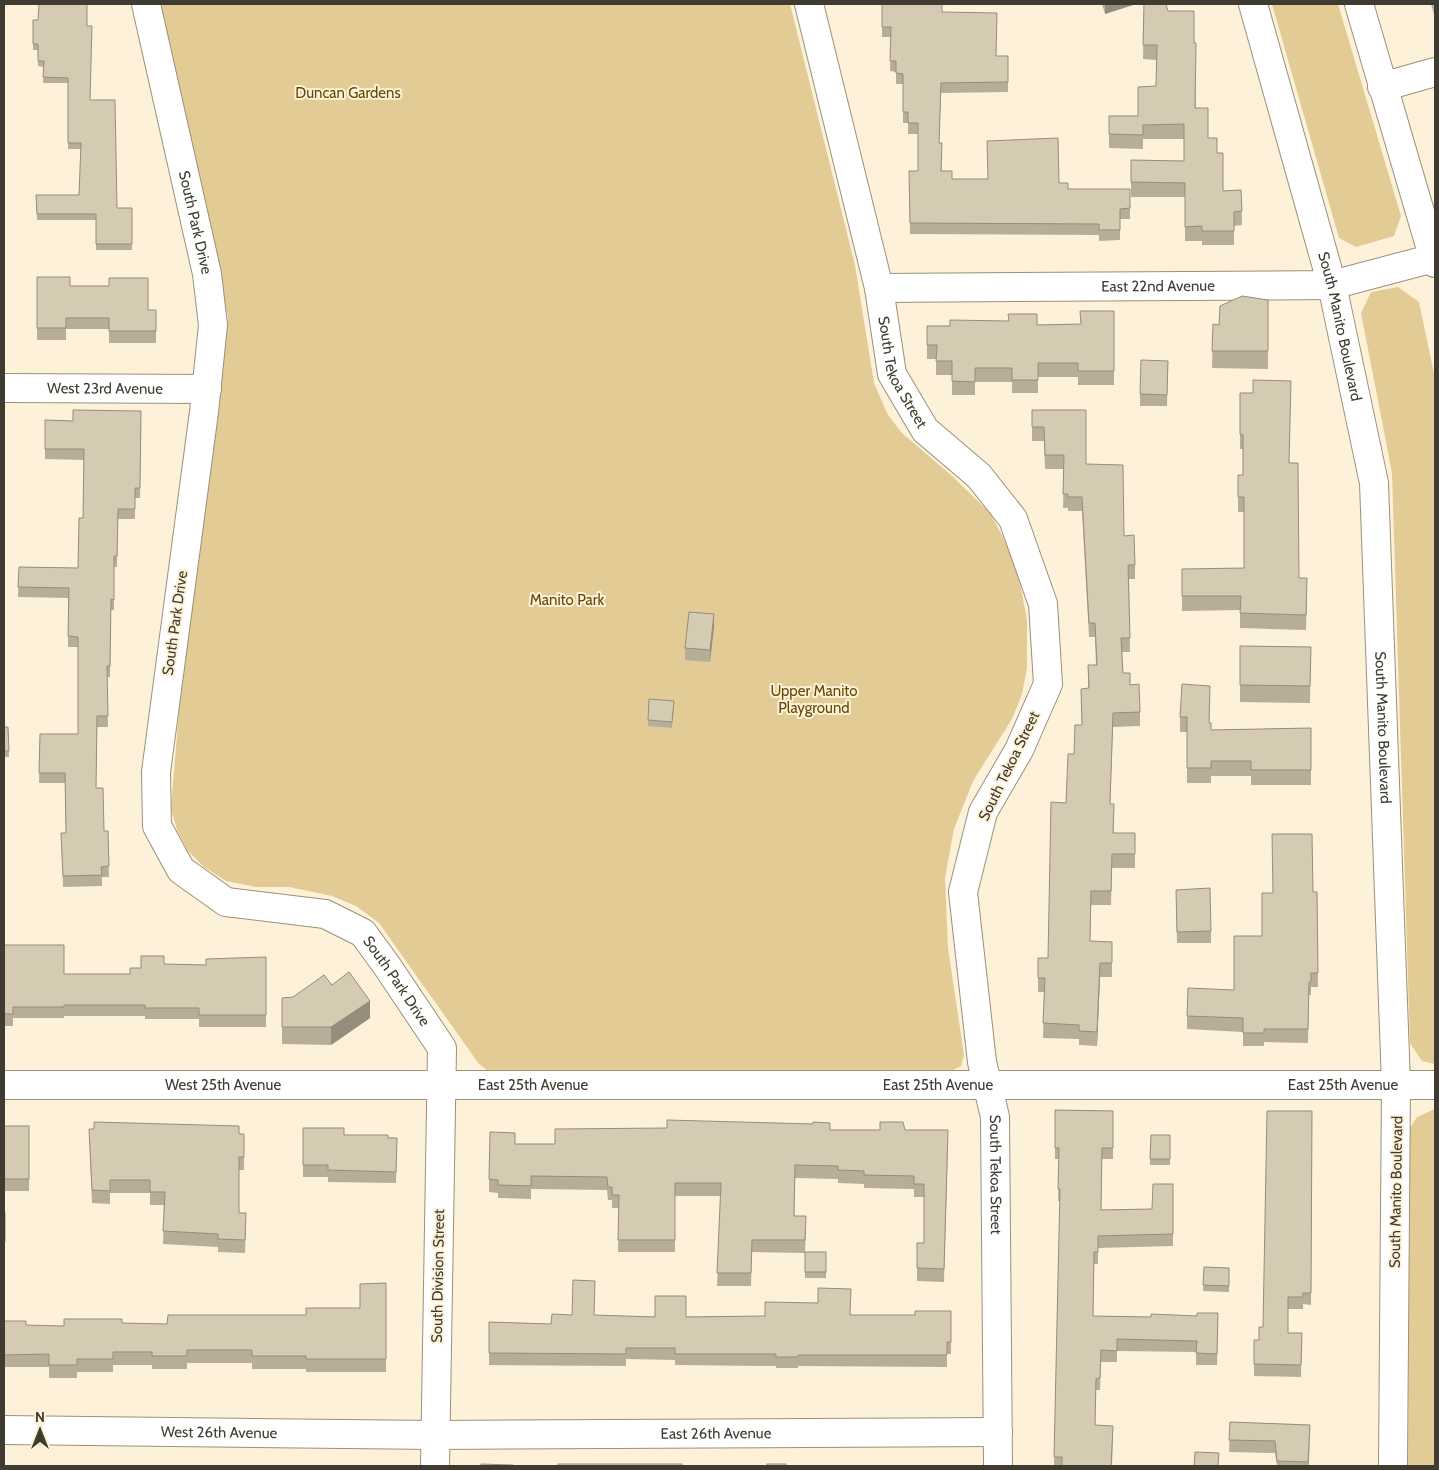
<svg xmlns="http://www.w3.org/2000/svg" width="1439" height="1470" font-family="Cabin,sans-serif">
<style>
.green{fill:#e3cb95}
.lines{fill:none;stroke-linecap:round;stroke-linejoin:round}
.minor-casing{stroke:#9b9079;stroke-width:30}
.minor{stroke:#fff;stroke-width:28}
.wall{fill:#b7ae99}
.shaded-wall{fill:#958d7d}
.building{fill:#d5cab2;stroke:#958d7d}
.labels{text-anchor:middle;dominant-baseline:central;stroke-width:4;stroke-linejoin:round;paint-order:stroke}
.park-label{font-size:15px;fill:#624a02;stroke:#fdf2d9}
.street-label{font-size:15px;fill:#403b31;stroke:#fdf2d9}
</style>
<rect width="100%" height="100%" fill="#fdf2d9"/>
<g class="green">
<path d="M158,4H790L855,265L874,383L888,415L902,433L951,475L990,513L1005,541L1018,573L1027,620V668L1022,694L1012,719L973,781L954,829L945,878L948,948L964,1055L961,1066L951,1071L487,1070L479,1064L379,923L356,906L332,896L289,887H256L226,881L204,867L188,851L177,830L171,809L180,697L228,317Z"/>
<path d="M1272,4H1338L1401,216L1394,236L1356,247L1339,238Z"/>
<path d="M1398,287L1419,302L1435,378V1064L1422,1061L1410,1043L1392,473L1361,313L1371,292Z"/>
<path d="M1435,1109V1466H1408L1410,1128L1417,1117Z"/>
</g>
<g class="lines">
<g class="minor-casing">
<g id="minor">
<path id="s1" d="M146,4L207,274L213,325L204,412L156,772L157,826L181,870L226,902L325,914L363,933L387,966L442,1048L435,1466"/>
<path id="s2" d="M809,4L879,288L892,374L925,430L979,476L1013,519L1043,604L1048,684L1019,750L983,812L963,892L982,1062L995,1117L998,1466"/>
<path id="s3" d="M1253,4L1332,285L1374,483L1396,1084L1393,1466"/>
<path d="M1359,4L1435,263"/>
<path d="M1382,87L1435,72"/>
<path id="s4" d="M879,288L1332,285L1434,258"/>
<path id="s5" d="M4,388L207,389"/>
<path id="s6" d="M4,1085H1435"/>
<path id="s7" d="M4,1430L435,1435L998,1432"/>
</g>
</g>
<use href="#minor" class="minor"/>
</g>
<g class="wall">
<path d="M882,4L942,12L996,56H1008V92L941,93L939,143L942,171L952,179L1059,183L1068,189H1130V219H1120V240L1099,241V235L910,234L909,182L918,171V134H908V123H903V84H896V72L890,71L891,37H882Z"/>
<path d="M1102,4H1136L1105,14Z"/>
<path d="M1144,4L1168,11L1194,43L1196,108L1208,138L1217,153L1223,191L1241,190L1242,225L1234,226V245H1202V241H1185V197H1131V160L1184,161V139H1143V149L1109,148V116H1138L1156,86L1157,60L1143,59Z"/>
<path d="M1431,4H1435V18Z"/>
<path d="M38,20L87,26L90,100L117,208H132V250H96V220H37L36,195H79L81,149H68V83H43L44,67L38,66V50H33V44Z"/>
<path d="M37,277L70,286L148,310H156V343H109V329H66V340H37Z"/>
<path d="M1268,300V369L1212,368L1213,324L1219,325Z"/>
<path d="M1114,311V385H1078V377H1038V393H1012V382H975V395H952V375H936V359H927V326L1037,325L1081,324Z"/>
<path d="M1168,361L1167,406H1140V394Z"/>
<path d="M1240,393L1289,463L1299,578L1307,593L1306,630L1240,628V610L1182,611V569L1244,568V512H1238V475H1243V449H1240Z"/>
<path d="M1032,410L1086,464L1124,536L1135,565V579H1129L1130,652H1122L1123,673L1130,685L1140,712V726L1113,727L1110,804L1114,833H1135V868H1112L1111,905H1091L1090,941L1112,942V977H1100L1097,1046L1079,1045V1039L1043,1038L1044,992H1038V958H1048L1066,803L1074,754L1082,725L1081,689L1088,688V665H1096L1095,637H1089L1082,511H1068V508H1063L1064,469H1045L1044,441H1032Z"/>
<path d="M141,411L140,498H135V519H118L117,567H114V610H111L110,677H107L108,727H97L96,788L104,831H108L109,877H102V886L63,887L61,833H66L65,783H39L40,734H78V647H68V598L18,597L19,567L78,568L83,518L84,460L45,459V420L73,421Z"/>
<path d="M714,626L710,662L685,660V648Z"/>
<path d="M1240,646L1311,647L1310,703L1240,702Z"/>
<path d="M1210,701L1209,723L1211,730L1311,728V785H1251V776H1211V783H1187V732H1180V717Z"/>
<path d="M674,707L672,728L648,726V720Z"/>
<path d="M4,727H8L9,757H4Z"/>
<path d="M1313,892H1317L1318,987H1311V995H1309L1308,1043L1264,1042V1046H1243V1032L1187,1029V1016L1234,990L1262,936Z"/>
<path d="M1176,901L1211,931V943H1177Z"/>
<path d="M4,945L64,974H130L141,968L164,964L206,965L266,957V1027H199V1019H145V1016H64V1018H13V1026H4Z"/>
<path d="M332,985L370,1018L331,1045L282,1044V998L293,997Z"/>
<path d="M1055,1110L1113,1111V1159H1102L1101,1210L1152,1209L1173,1184V1246L1098,1248V1264H1094L1093,1316L1151,1317L1197,1316L1218,1313L1217,1365H1196V1352L1117,1351V1362H1101L1100,1390H1096L1095,1425L1113,1437L1112,1466H1054L1060,1201H1058L1059,1159H1055Z"/>
<path d="M1312,1111L1311,1305L1303,1304V1309H1288V1333H1302L1301,1377L1254,1376V1340H1259L1263,1327Z"/>
<rect x="4" y="1126" width="25" height="65"/>
<path d="M303,1128L344,1135L397,1138L396,1183L328,1182V1177H303Z"/>
<path d="M89,1129L244,1134V1170H239V1213L246,1226L245,1253L218,1252V1247L163,1244L164,1205H150V1193H110V1204L92,1203Z"/>
<path d="M830,1130H905L948,1143L944,1282L917,1281V1243H924V1197H914V1189L864,1188V1184L838,1183V1179L795,1178L794,1216L806,1229L805,1253L752,1252L751,1286H717L721,1196H675V1252H618L619,1208H612V1200H608L607,1190L531,1189V1199L498,1198V1193L489,1192V1179L515,1144H555Z"/>
<path d="M1151,1135H1170V1165H1150Z"/>
<rect x="4" y="1213" width="1" height="39"/>
<rect x="805" y="1252" width="21" height="26"/>
<path d="M1204,1267L1229,1268V1292L1203,1291Z"/>
<path d="M386,1283V1372H306V1369H252V1363H187V1369H152V1365H113V1372H77V1378H49V1367H4V1321L26,1325L64,1326L122,1323L167,1324L306,1315L360,1308Z"/>
<path d="M951,1311V1354H947V1367L798,1366V1368H776V1366L675,1365V1360L626,1359V1366L489,1365V1322L551,1324L594,1315L655,1317L915,1315Z"/>
<path d="M1230,1422L1310,1425L1309,1466H1277L1275,1453L1229,1452Z"/>
</g>
<g class="shaded-wall">
<path d="M1105,4H1136L1105,14Z"/>
<path d="M714,614V626L710,662V650Z"/>
<path d="M1100,963V977L1097,1046V1032Z"/>
<path d="M370,1001V1018L331,1045V1027Z"/>
</g>
<g class="building">
<path d="M39,4H87V26H92L90,100H115L117,208H132V244H96V214H37L36,195H79L81,143H68V78L43,77L44,61H38V44H33V20H38Z"/>
<path d="M882,4H942V12L997,13L996,56H1008V82L941,83L939,143H942L941,171H952V179H988L987,141L1058,138L1059,183H1068V189H1130V208L1120,209V230H1099V224L910,223L909,171H918V123H908V112H903V74L896,73V61H890L891,27H882Z"/>
<path d="M1144,4H1166L1168,11H1194V43H1196L1195,108H1208V138H1217V153H1223V191L1241,190L1242,211L1234,212V231H1202V226L1185,227V183L1131,182V160L1184,161V124L1143,125V135L1109,134V116H1138V87L1156,86L1157,45H1143Z"/>
<path d="M37,277H70V286H109V278H148V310H156V331H109V318H66V328H37Z"/>
<path d="M1242,296L1268,300V351H1212L1213,324L1219,325L1220,306Z"/>
<path d="M1080,311H1114V371H1078V363H1038V380H1012V368H975V382L952,381V361H936L937,345H927V326H950V320L1009,321L1008,314H1037V325L1081,324Z"/>
<path d="M1141,360L1168,361L1167,395L1140,394Z"/>
<path d="M1253,380L1291,381L1289,463H1298L1299,578H1307L1306,615L1240,613L1241,596H1182V569L1244,568V497H1238V475H1243V435L1240,434V393H1253Z"/>
<path d="M73,410L141,411L140,488H135V509H118L117,556H114V600L111,599L110,666H107L108,716H97L96,788H103L104,831H108L109,866L101,867L102,875L63,876L61,833H66L65,773H39L40,734H78V637L68,636L69,588L18,587L19,567L78,568L79,518H83L84,449H45V420L73,421Z"/>
<path d="M1032,410H1086V464L1123,465L1124,536L1134,535L1135,565H1128L1130,638H1121L1123,673H1130V685L1139,684L1140,712L1113,713L1110,804H1114L1113,833H1135V854H1112L1111,891H1091L1090,941L1112,942V963H1100L1097,1032L1079,1031V1025L1043,1023L1045,978H1038V958H1048L1051,802L1066,803L1068,754H1074L1075,725H1082L1081,689L1089,688L1088,665H1097L1095,623H1089L1082,497H1068V494H1063L1064,455H1045L1044,427H1032Z"/>
<path d="M689,612L714,614L710,650L685,648Z"/>
<path d="M1240,646L1311,647L1310,686L1240,685Z"/>
<path d="M1182,684L1210,686L1209,723H1211V730L1311,728V770H1251V761H1211V768H1187V717H1180Z"/>
<path d="M649,699L674,701L672,722L648,720Z"/>
<path d="M4,727H8L9,751H4Z"/>
<path d="M1272,834H1312L1313,892H1317L1318,973H1311V982H1309L1308,1029H1264V1033H1243V1018L1187,1016L1188,988L1234,990V936H1262V893H1273Z"/>
<path d="M1210,888L1211,931L1177,932L1176,890Z"/>
<path d="M4,945H64V974H130V968H141V956H164V964L206,965V959L266,957V1015H199V1008H145V1005H64V1007H13V1014H4Z"/>
<path d="M349,972L370,1001L331,1027H282V998L293,997L324,975L332,985Z"/>
<path d="M1055,1110L1113,1111V1148H1102L1101,1210L1152,1209L1153,1184H1173V1234L1098,1236V1252H1094L1093,1316L1151,1317V1314L1197,1316V1313H1218L1217,1354L1196,1353L1197,1341L1117,1339V1351L1101,1350L1100,1378L1096,1379L1095,1425L1113,1426L1111,1466H1062V1457H1054L1060,1189H1058L1059,1148H1055Z"/>
<path d="M1267,1111H1312L1311,1293H1303V1297H1288V1333H1302L1301,1365L1254,1364V1340H1259V1327H1263Z"/>
<path d="M667,1120L813,1124V1122L830,1123V1130H880V1122H903L905,1130H948L944,1269L917,1268V1243H924V1184H914V1176L864,1175V1171L838,1170V1166L795,1165L794,1216H806L805,1240H752L751,1273H717L721,1183H675V1240H618L619,1195H612V1187H608L607,1177L531,1176V1186L498,1185V1180L489,1179L490,1132L515,1133V1144H555V1129L667,1128Z"/>
<path d="M94,1122L239,1126V1134H244V1157H239V1213H246L245,1240L218,1239V1234L163,1231L165,1192H150V1180H110V1191L92,1190L89,1129H94Z"/>
<rect x="4" y="1126" width="25" height="53"/>
<path d="M303,1128H344V1135H388V1138H397L396,1172L328,1170V1165H303Z"/>
<path d="M1151,1135H1170V1159H1150Z"/>
<rect x="4" y="1213" width="1" height="28"/>
<rect x="805" y="1252" width="21" height="20"/>
<path d="M1204,1267L1229,1268V1286L1203,1285Z"/>
<path d="M573,1280L595,1281L594,1315L655,1317V1296H686V1317L765,1316V1302L818,1303V1288L851,1289L850,1315H915V1311H951V1342H947V1355H798V1357H776V1354H675V1348H626V1354L489,1353V1322L551,1324L552,1314L572,1315Z"/>
<path d="M386,1283V1359H306V1356H252V1350H187V1356H152V1352H113V1359H77V1365H49V1354L4,1355V1321H26V1325L64,1326V1319H122V1323L167,1324L168,1315H306V1308H360V1284Z"/>
<path d="M1230,1422L1310,1425L1308,1462L1277,1461L1275,1441L1229,1440Z"/>
<path d="M1195,1452L1219,1453L1218,1466H1194Z"/>
<path d="M481,1464L513,1465V1466H481Z"/>
<rect x="558" y="1464" width="124" height="2"/>
<rect x="767" y="1464" width="19" height="2"/>
</g>
<g class="labels">
<g class="park-label">
<text x="348" y="93">Duncan Gardens</text>
<text x="567" y="600">Manito Park</text>
<text x="814" y="691">Upper Manito<tspan x="814" dy="17">Playground</tspan></text>
</g>
<g class="street-label">
<text stroke="none"><textPath href="#s1" startOffset="224">South Park Drive</textPath></text>
<text stroke="none"><textPath href="#s4" startOffset="279">East 22nd Avenue</textPath></text>
<text stroke="none"><textPath href="#s3" startOffset="334">South Manito Boulevard</textPath></text>
<text stroke="none"><textPath href="#s2" startOffset="381">South Tekoa Street</textPath></text>
<text stroke="none"><textPath href="#s5" startOffset="101">West 23rd Avenue</textPath></text>
<text transform="translate(175 623) rotate(-82)">South Park Drive</text>
<text stroke="none"><textPath href="#s3" startOffset="739">South Manito Boulevard</textPath></text>
<text transform="translate(1009 766) rotate(-64)">South Tekoa Street</text>
<text stroke="none"><textPath href="#s1" startOffset="1139">South Park Drive</textPath></text>
<text stroke="none"><textPath href="#s6" startOffset="934">East 25th Avenue</textPath></text>
<text stroke="none"><textPath href="#s6" startOffset="1339">East 25th Avenue</textPath></text>
<text stroke="none"><textPath href="#s6" startOffset="219">West 25th Avenue</textPath></text>
<text stroke="none"><textPath href="#s6" startOffset="529">East 25th Avenue</textPath></text>
<text stroke="none"><textPath href="#s2" startOffset="1252">South Tekoa Street</textPath></text>
<text transform="translate(1396 1192) rotate(-89)">South Manito Boulevard</text>
<text transform="translate(438 1276) rotate(-89)">South Division Street</text>
<text stroke="none"><textPath href="#s7" startOffset="215">West 26th Avenue</textPath></text>
<text stroke="none"><textPath href="#s7" startOffset="712">East 26th Avenue</textPath></text>
</g>
</g>
<rect width="1439" height="1470" fill="none" stroke="#403b31" stroke-width="10"/>
<g transform="translate(40 1430)" stroke="#fdf2d9" stroke-width="4" paint-order="stroke">
<path d="M0-4L9 19L0 12L-9 19Z" fill="#403b31"/>
<text y="-8" font-size="14" font-weight="bold" text-anchor="middle" fill="#403b31">N</text>
</g>
</svg>
